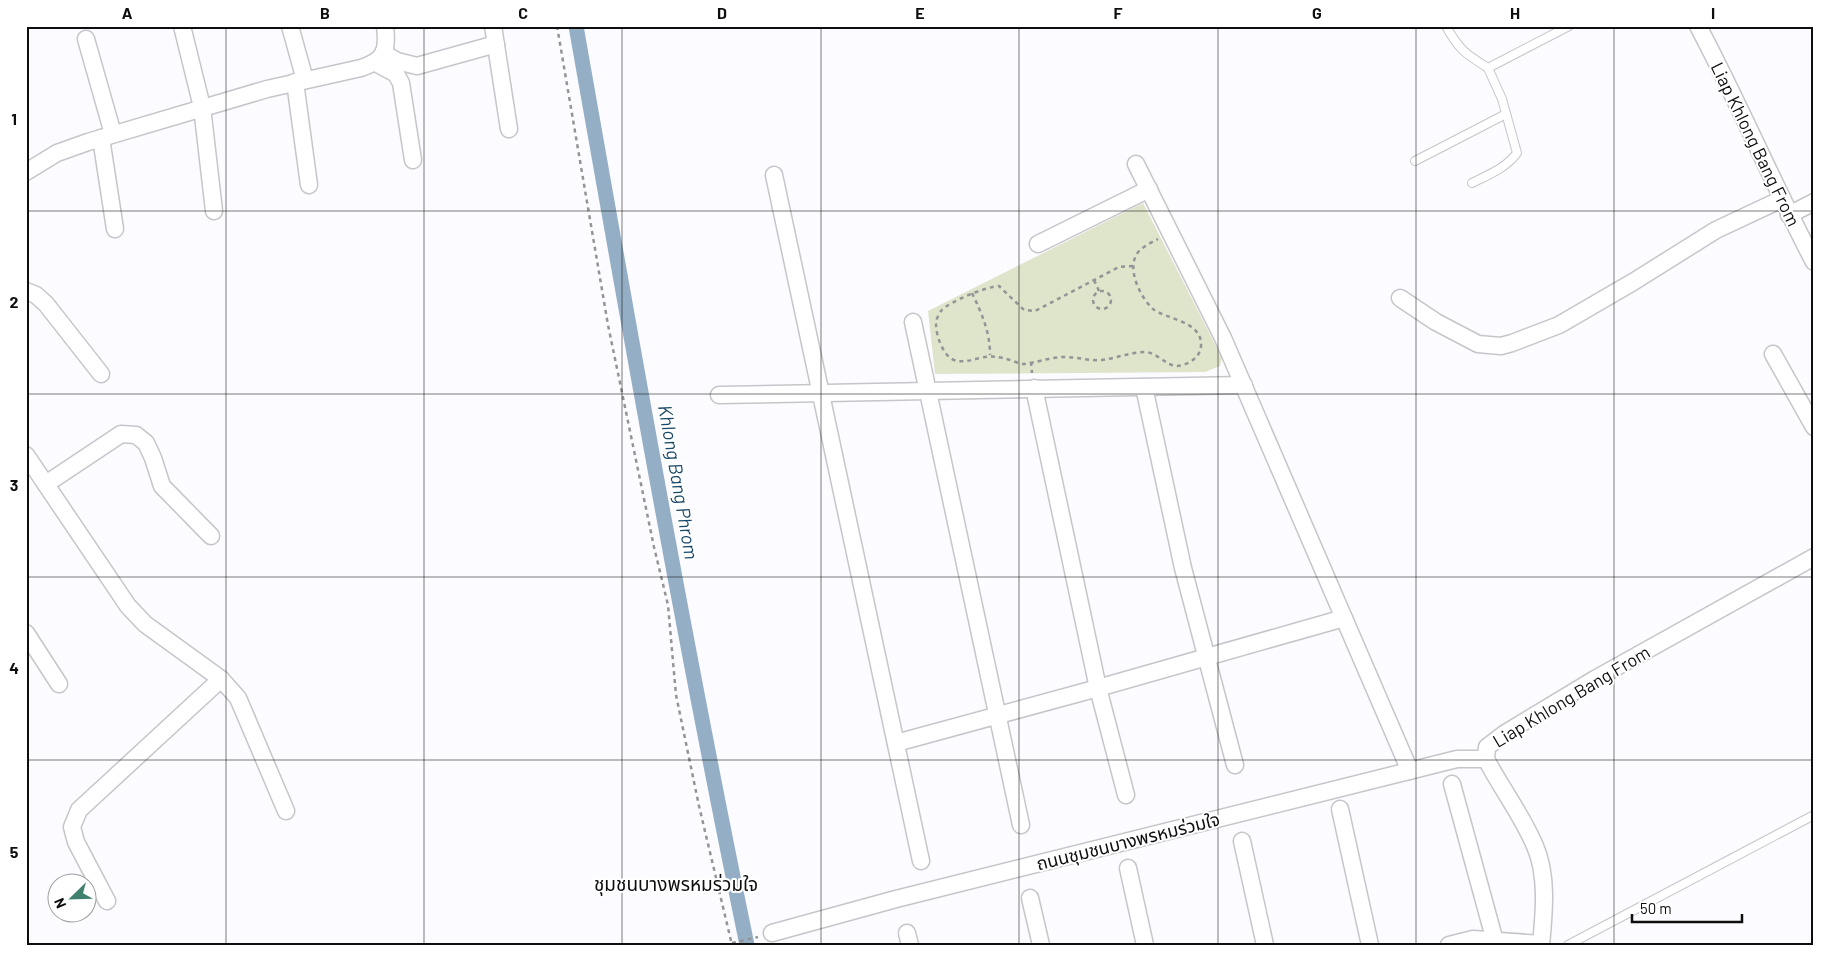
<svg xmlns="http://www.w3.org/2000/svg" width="1840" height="971" font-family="Barlow,'Noto Sans Thai',sans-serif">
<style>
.green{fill:#dee5cb}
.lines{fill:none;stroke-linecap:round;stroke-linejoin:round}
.canal{stroke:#94afc5;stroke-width:15}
.service-casing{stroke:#c6c5ca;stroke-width:10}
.minor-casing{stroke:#c6c5ca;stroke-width:19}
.path{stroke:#949497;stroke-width:2.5;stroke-dasharray:4 4;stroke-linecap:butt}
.service{stroke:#fff;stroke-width:8}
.minor{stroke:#fff;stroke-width:16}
.grid{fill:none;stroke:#0e0e0f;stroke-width:1;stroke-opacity:0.55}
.labels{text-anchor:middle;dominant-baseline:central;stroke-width:4;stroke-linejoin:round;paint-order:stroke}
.street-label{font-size:18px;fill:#0e0e0f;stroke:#fff}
.water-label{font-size:19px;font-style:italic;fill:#1a4868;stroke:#fff}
.neighbourhood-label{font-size:19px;fill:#0e0e0f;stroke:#fff}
.neatline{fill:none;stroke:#0e0e0f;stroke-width:2}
.grid-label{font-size:16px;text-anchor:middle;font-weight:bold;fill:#0e0e0f}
</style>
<rect width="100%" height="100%" fill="#fcfbff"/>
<path class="green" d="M1143,203L1222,358L1220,366L1205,372L935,374L928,311Z"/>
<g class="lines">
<path class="canal" d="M576,26C630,333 684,640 747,945"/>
<g class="service-casing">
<g id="service">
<path d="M1446,26C1459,50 1466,54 1488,68L1569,26"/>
<path d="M1415,161L1506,114"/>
<path d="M1472,183C1488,175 1506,168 1517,153L1502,99L1488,68"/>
<path d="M1568,945L1814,815"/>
</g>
</g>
<g class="minor-casing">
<g id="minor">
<path d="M182,26L202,107L214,211"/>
<path d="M290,26L305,80"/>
<path d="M493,26L509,129"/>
<path d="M1698,26C1739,103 1773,184 1814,262"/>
<path d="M86,39L113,134"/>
<path d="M383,53L397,61L417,66L496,44"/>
<path d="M376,63L396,74L401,83L413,160"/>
<path d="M295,82L309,185"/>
<path d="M101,138L115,229"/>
<path d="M1136,164L1223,338L1410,771"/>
<path d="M26,172L57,153L88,142L267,89L361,68C385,60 388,51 385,26"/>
<path d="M774,175L921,861"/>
<path d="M1789,215L1814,202"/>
<path d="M1038,244L1149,189"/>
<path d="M26,291L36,295L46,304L101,374"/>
<path d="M1400,298L1436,322L1478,344L1501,346L1512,343L1559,325L1633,282L1716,230L1782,199"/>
<path d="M913,322L1021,825"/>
<path d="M1773,354L1814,427"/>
<path d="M1144,387L1183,568L1235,765"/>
<path d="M1034,388L1098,688L1126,795"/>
<path d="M719,395L1244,385"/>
<path d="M26,455L128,606L145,624L221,679L238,698L286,811"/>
<path d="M46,484L121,434L136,435L146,443L153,458L162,486L211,536"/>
<path d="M26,633L59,684"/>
<path d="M896,743L1098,688L1344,618"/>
<path d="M1452,784L1496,945"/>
<path d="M1340,809L1370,945"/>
<path d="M1242,841L1265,945"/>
<path d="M1128,868L1145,945"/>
<path d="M1030,898L1041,945"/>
<path d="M107,901L76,842L72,827L79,810L221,679"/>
<path d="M772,933L896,899L1457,759H1486"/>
<path d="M907,933L910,945"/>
<path d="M1449,945L1473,939L1541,944"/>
<path d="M1541,945C1544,913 1548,876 1535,846C1522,815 1501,788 1486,759L1487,747L1504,734L1595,679L1814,557"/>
</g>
</g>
<g class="path">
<path d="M557,26L608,325L654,547L668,605L676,695L699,806L732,945"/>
<path d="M1133,266L1119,267L1035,311L1024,310L999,286C988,286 948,302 941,311C939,314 935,321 936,324C936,335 943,356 954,360C963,363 971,360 980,358C992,355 1001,357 1013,361C1016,362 1020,364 1023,364C1036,363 1050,357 1064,357C1077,357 1089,361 1102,360C1117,358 1131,352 1146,352C1157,353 1167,366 1177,366C1188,365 1200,358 1201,346C1203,321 1165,319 1153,309C1140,297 1125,267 1139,251C1144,246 1152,242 1158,239"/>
<path d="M1094,280L1099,291"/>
<circle cx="1102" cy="300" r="9"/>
<path d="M972,293C982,314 990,332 990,355"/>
<path d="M1031,362L1032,373"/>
<path d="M732,943L758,937"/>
</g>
<use href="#service" class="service"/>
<use href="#minor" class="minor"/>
</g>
<path class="grid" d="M226,26V945M424,26V945M622,26V945M821,26V945M1019,26V945M1218,26V945M1416,26V945M1614,26V945M26,211H1814M26,394H1814M26,577H1814M26,760H1814"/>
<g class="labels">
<g class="street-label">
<text transform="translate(1756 144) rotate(64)">Liap Khlong Bang From</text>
<text transform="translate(1571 696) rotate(-31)">Liap Khlong Bang From</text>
<text transform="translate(1128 841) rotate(-14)">ถนนชุมชนบางพรหมร่วมใจ</text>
</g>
<g class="water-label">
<text transform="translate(679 482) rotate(80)">Khlong Bang Phrom</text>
</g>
<g class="neighbourhood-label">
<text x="676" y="883">ชุมชนบางพรหมร่วมใจ</text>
</g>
</g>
<rect width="1840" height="971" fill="none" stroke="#ffffff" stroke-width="55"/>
<g transform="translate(72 898) rotate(247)"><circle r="24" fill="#ffffff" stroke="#9f9f9f"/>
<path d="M0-4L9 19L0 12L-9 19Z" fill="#40806f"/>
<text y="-8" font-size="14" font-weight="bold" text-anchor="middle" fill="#0e0e0f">N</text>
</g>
<path d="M1632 914v8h110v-8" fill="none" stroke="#0e0e0f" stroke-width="2.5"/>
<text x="1640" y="914" font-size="15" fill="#0e0e0f" stroke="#ffffff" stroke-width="4" paint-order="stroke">50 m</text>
<rect x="28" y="28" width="1784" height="916" class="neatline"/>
<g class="grid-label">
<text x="127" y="19">A</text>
<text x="325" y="19">B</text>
<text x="523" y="19">C</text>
<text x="722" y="19">D</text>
<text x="920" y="19">E</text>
<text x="1118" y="19">F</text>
<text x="1317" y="19">G</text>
<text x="1515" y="19">H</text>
<text x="1713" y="19">I</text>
<text x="14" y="125">1</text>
<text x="14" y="308">2</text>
<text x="14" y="491">3</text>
<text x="14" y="674">4</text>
<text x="14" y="858">5</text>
</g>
</svg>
